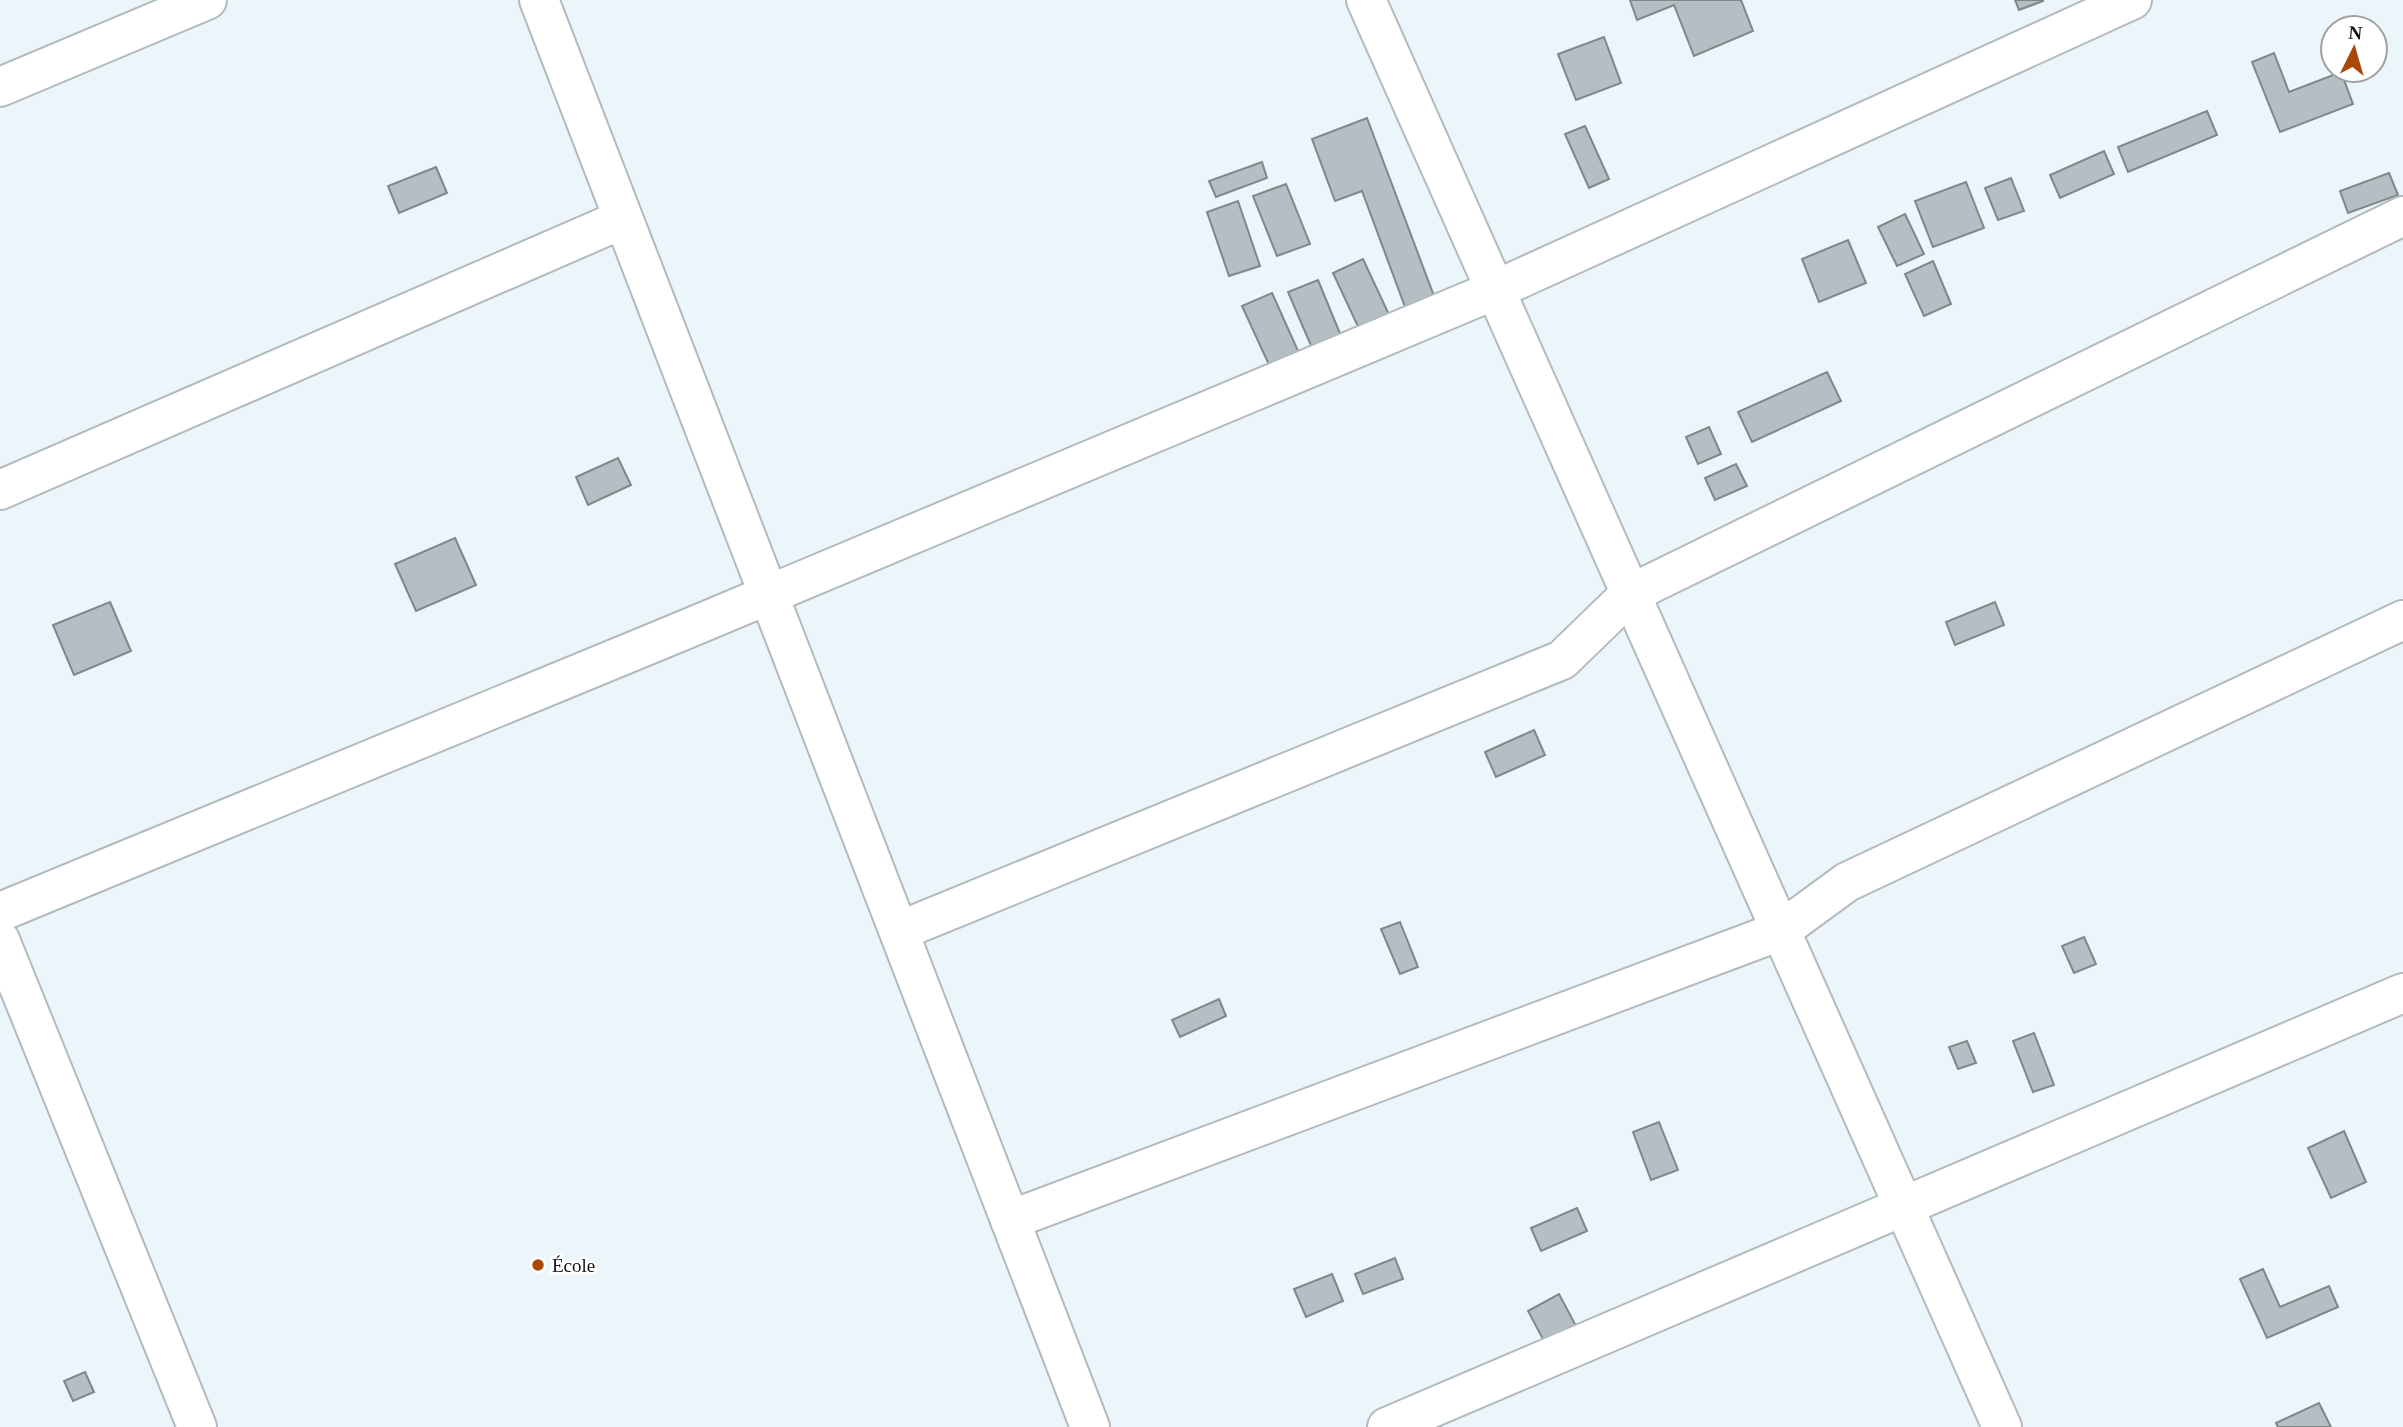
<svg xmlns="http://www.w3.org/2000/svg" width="2403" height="1427" font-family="'Times New Roman',serif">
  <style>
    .building { fill: #b5bec2; stroke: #7f878b; stroke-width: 2 }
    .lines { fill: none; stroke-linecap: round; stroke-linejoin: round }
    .minor-casing { stroke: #b2babe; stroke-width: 42 }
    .minor { stroke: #fff; stroke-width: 38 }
    .poi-dot { fill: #aa4807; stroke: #fff; stroke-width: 2.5 }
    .labels { text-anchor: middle; stroke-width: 5; stroke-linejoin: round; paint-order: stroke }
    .poi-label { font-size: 19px; fill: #101315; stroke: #fff; text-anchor: start }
  </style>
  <rect width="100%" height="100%" fill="#ecf6fa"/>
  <g class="building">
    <polygon points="1630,0 1741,0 1753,31 1694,56 1674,5 1637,20"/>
    <polygon points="2015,0 2043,0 2043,1 2019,10"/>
    <polygon points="1604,37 1621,83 1576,100 1558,54"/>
    <polygon points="2274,53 2289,92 2341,72 2353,104 2280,132 2252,62"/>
    <polygon points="2207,111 2217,135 2128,172 2118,147"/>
    <polygon points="1367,118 1437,304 1408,315 1362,191 1335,201 1312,139"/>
    <polygon points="1585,126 1609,179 1589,188 1565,134"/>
    <polygon points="2104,151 2114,174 2060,198 2050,175"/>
    <polygon points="1262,162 1267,178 1216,197 1209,181"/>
    <polygon points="436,167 447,193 399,213 388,186"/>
    <polygon points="2389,173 2398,195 2348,213 2340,191"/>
    <polygon points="2011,178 2024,211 1998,220 1985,188"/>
    <polygon points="1966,182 1984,228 1933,247 1915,201"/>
    <polygon points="1286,184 1310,244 1277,256 1253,196"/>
    <polygon points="1238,201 1260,266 1229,276 1207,212"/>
    <polygon points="1905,214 1924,254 1897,266 1878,227"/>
    <polygon points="1848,240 1866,283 1819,302 1802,259"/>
    <polygon points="1363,259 1391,319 1361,333 1333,273"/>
    <polygon points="1933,261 1951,304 1924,316 1905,274"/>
    <polygon points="1318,280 1341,336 1312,348 1288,292"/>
    <polygon points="1272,293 1299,353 1270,367 1242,306"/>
    <polygon points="1827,372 1841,401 1752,442 1738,412"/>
    <polygon points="1709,427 1721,454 1698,464 1686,437"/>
    <polygon points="618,458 631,485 588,505 576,477"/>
    <polygon points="1736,464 1747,486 1715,500 1705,478"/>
    <polygon points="455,538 476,585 416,611 395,564"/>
    <polygon points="110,602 131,651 74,675 53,625"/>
    <polygon points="1995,602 2004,625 1955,645 1946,622"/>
    <polygon points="1534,730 1545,755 1496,777 1485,752"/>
    <polygon points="1400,922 1418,967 1400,974 1381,929"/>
    <polygon points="2084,937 2096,964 2074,973 2062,946"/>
    <polygon points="1219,999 1226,1016 1180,1037 1172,1020"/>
    <polygon points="2034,1033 2054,1085 2033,1092 2013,1041"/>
    <polygon points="1967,1041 1976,1063 1958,1069 1949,1047"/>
    <polygon points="1659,1122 1678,1170 1651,1180 1633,1132"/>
    <polygon points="2344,1131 2366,1182 2331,1198 2308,1148"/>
    <polygon points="1577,1208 1587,1231 1541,1251 1531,1228"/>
    <polygon points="1395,1258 1403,1279 1363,1294 1355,1274"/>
    <polygon points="2263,1269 2280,1307 2329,1286 2338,1307 2267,1338 2240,1279"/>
    <polygon points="1332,1274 1343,1301 1306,1317 1294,1289"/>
    <polygon points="1559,1294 1576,1326 1545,1343 1528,1311"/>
    <polygon points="85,1372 94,1392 73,1401 64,1381"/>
    <polygon points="2319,1403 2331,1427 2278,1427 2276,1423"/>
  </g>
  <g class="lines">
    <g class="minor-casing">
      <g id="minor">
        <polyline points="539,0 1090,1427"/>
        <polyline points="1366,0 2002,1427"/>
        <polyline points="0,87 207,0"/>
        <polyline points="0,490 623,219"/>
        <polyline points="0,912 682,631 1495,290 2132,0"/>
        <polyline points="899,931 1562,660 1630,594 2403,216"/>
        <polyline points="0,940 197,1427"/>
        <polyline points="1010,1220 1780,931 1847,882 2403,620"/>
        <polyline points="1387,1427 2403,993"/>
      </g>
    </g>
    <use href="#minor" class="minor"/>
  </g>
  <circle class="poi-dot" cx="538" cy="1265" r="7"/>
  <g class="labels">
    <g class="poi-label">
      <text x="552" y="1272">École</text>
    </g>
  </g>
  <g transform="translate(2354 49) rotate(5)"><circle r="33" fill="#ffffff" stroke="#9fa1a1" stroke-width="2"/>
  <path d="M0-5L12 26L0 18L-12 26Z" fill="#aa4807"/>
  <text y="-10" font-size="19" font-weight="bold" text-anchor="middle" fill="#101315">N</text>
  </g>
</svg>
